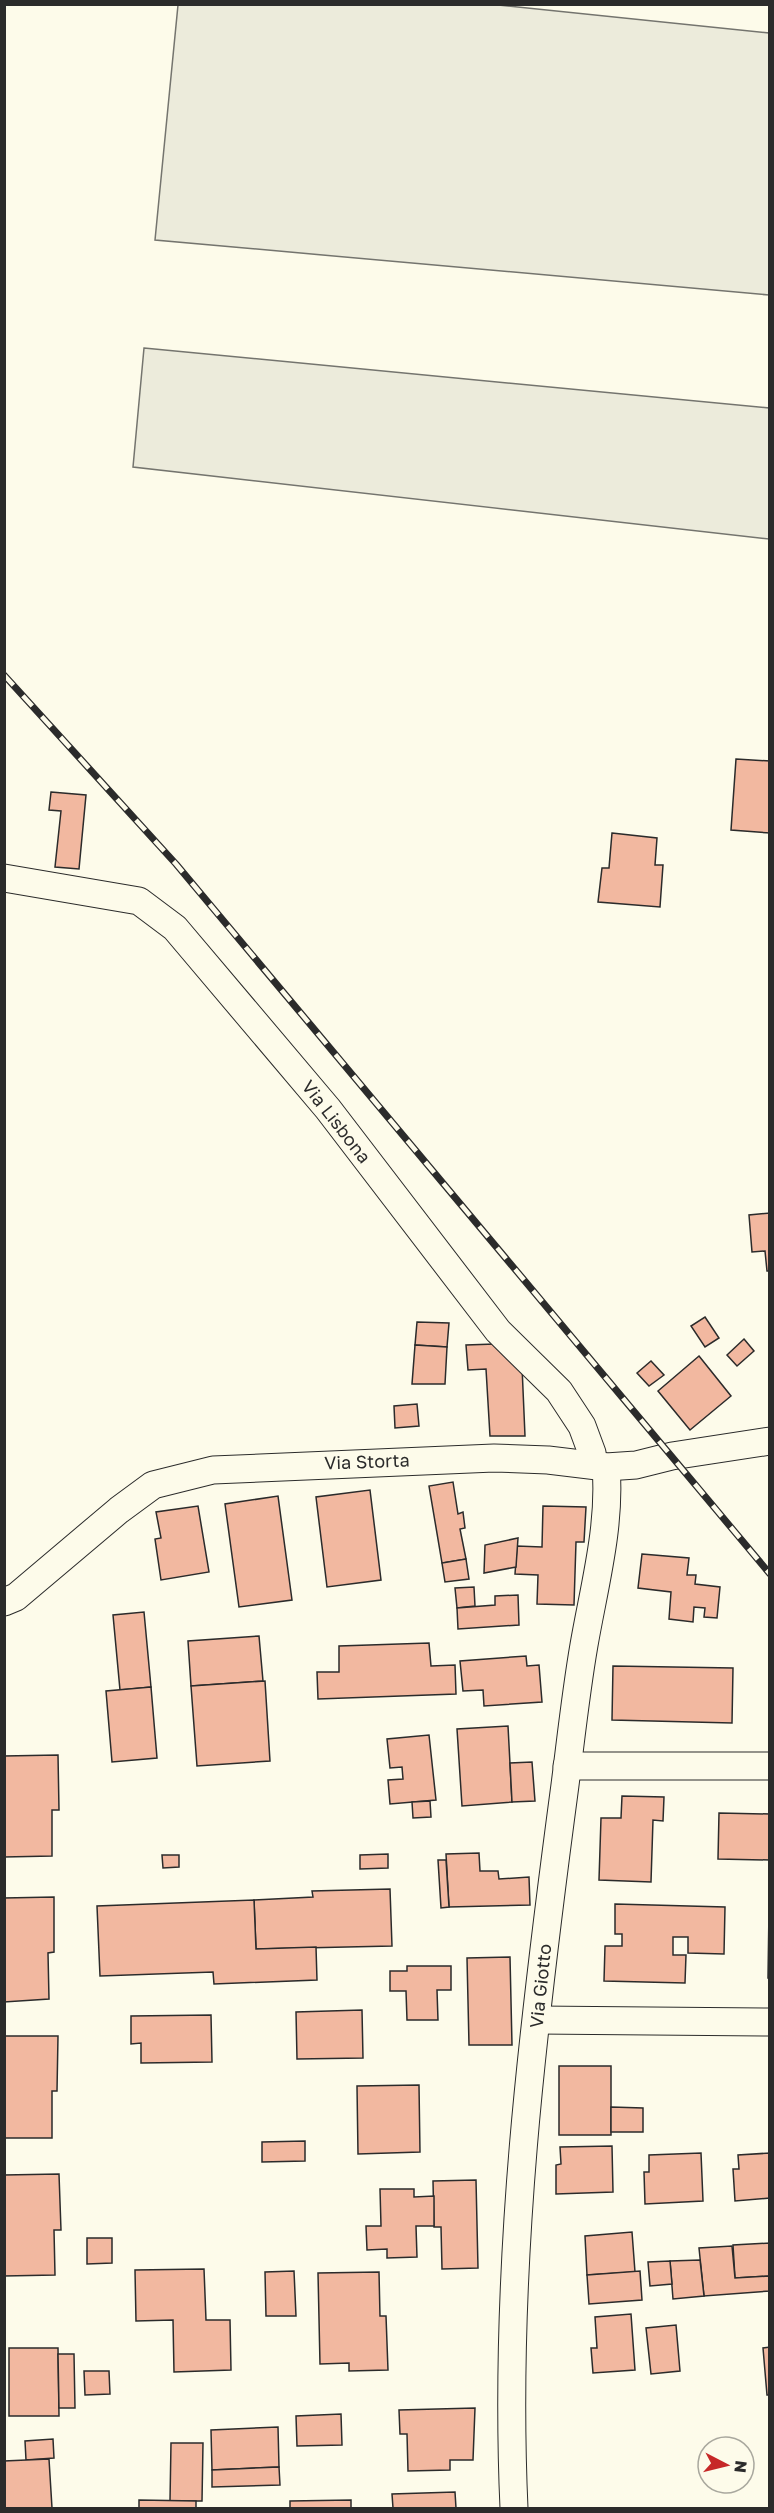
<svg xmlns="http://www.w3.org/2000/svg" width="774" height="2513" font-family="'Golos Text',sans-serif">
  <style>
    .green { fill: #ecebdb; stroke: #74746e; stroke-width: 1.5 }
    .building { fill: #f2b8a0; stroke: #2b2b2b; stroke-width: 1.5 }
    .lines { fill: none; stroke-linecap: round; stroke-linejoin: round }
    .minor-casing { stroke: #2b2b2b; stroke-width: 29 }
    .minor { stroke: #fdfbea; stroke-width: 27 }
    .rail-casing { stroke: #2b2b2b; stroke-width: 7 }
    .rail { stroke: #fdfbea; stroke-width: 4.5; stroke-dasharray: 14; stroke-linecap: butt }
    .labels { text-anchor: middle; stroke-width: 4.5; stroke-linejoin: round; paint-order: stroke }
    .street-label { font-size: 18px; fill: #2b2b2b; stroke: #fdfbea }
  </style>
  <rect width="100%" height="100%" fill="#fdfbea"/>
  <g class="green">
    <polygon points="498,5 769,33 769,295 155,240 178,5"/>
    <polygon points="144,348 769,408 769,539 133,467"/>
  </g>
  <g class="building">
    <polygon points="736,759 770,761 770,833 731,830"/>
    <polygon points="51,792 86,795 79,869 55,867 61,811 49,810"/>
    <polygon points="612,833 657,838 655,865 663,865 660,907 598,902 602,868 609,868"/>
    <polygon points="770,1213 770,1271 767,1271 765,1251 752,1252 749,1215"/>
    <polygon points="705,1317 719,1338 705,1347 691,1326"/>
    <polygon points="417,1322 449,1323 447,1347 415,1345"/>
    <polygon points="744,1339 754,1351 737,1366 727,1355"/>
    <polygon points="521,1343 525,1436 490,1436 486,1369 468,1370 466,1345"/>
    <polygon points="415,1345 447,1347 445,1384 412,1384"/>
    <polygon points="699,1356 731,1396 690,1430 658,1391"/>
    <polygon points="651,1361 664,1375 649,1386 637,1373"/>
    <polygon points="417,1404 419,1426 395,1428 394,1406"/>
    <polygon points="453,1482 458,1514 463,1512 465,1528 460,1529 466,1559 442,1563 429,1486"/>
    <polygon points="370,1490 381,1580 327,1587 316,1497"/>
    <polygon points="278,1496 292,1600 239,1607 225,1504"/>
    <polygon points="198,1506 209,1572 161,1580 155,1539 161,1538 156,1512"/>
    <polygon points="543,1506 586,1507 584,1542 576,1542 574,1605 537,1604 538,1575 515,1574 517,1546 542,1547"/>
    <polygon points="518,1538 516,1567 484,1573 485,1545"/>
    <polygon points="642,1554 689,1558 687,1575 696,1575 695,1584 720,1587 717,1618 704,1617 705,1608 694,1607 693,1622 669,1619 671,1592 638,1588"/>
    <polygon points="466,1559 469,1579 445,1582 442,1563"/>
    <polygon points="474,1587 475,1606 457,1608 455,1588"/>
    <polygon points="518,1595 519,1625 458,1629 457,1608 495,1605 495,1596"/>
    <polygon points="144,1612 151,1687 120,1690 113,1615"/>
    <polygon points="259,1636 263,1681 191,1686 188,1641"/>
    <polygon points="429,1643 431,1666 455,1665 456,1694 318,1699 317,1672 339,1672 339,1646"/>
    <polygon points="526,1656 527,1666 539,1665 542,1702 484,1706 483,1690 463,1691 460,1661"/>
    <polygon points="613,1666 733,1668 732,1723 612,1720"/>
    <polygon points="265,1681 270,1761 197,1766 191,1686"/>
    <polygon points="151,1687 157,1758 112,1762 106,1691"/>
    <polygon points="508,1726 512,1802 462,1806 457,1729"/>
    <polygon points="429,1735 436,1800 390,1804 388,1780 403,1779 402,1767 390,1768 387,1739"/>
    <polygon points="58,1755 59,1810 52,1810 52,1856 4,1857 4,1756"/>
    <polygon points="532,1762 535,1801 512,1802 510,1763"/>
    <polygon points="622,1796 664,1797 663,1821 653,1820 651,1882 599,1880 601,1818 621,1818"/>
    <polygon points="430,1801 431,1817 413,1818 412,1802"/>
    <polygon points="719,1813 770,1814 770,1860 718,1859"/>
    <polygon points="479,1853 480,1871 498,1871 499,1879 529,1877 530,1905 449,1907 446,1854"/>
    <polygon points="388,1854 388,1868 360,1869 360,1855"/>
    <polygon points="162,1855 179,1855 179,1867 163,1868"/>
    <polygon points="438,1860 446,1860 449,1907 441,1908"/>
    <polygon points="390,1889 392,1946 256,1949 254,1900 313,1897 312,1891"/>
    <polygon points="54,1897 54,1952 48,1953 49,1999 4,2002 4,1898"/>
    <polygon points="254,1900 256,1949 316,1947 317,1980 214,1984 213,1972 100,1976 97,1906"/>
    <polygon points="615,1904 725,1907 724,1954 688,1953 688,1937 673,1937 673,1955 686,1955 685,1983 604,1981 605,1946 622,1946 622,1934 615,1934"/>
    <polygon points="769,1910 770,1910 770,1978 768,1978"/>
    <polygon points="510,1957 512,2045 469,2045 467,1958"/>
    <polygon points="407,1966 451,1966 451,1990 437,1990 438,2020 407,2020 406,1991 390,1991 390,1971 407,1971"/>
    <polygon points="362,2010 363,2058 297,2059 296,2012"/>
    <polygon points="211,2015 212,2062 141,2063 141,2043 131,2044 131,2016"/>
    <polygon points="4,2036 58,2036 57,2091 52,2091 52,2138 4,2138"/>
    <rect x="559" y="2066" width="52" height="69"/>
    <polygon points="419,2085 420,2152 358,2154 357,2086"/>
    <polygon points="611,2107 643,2108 643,2132 611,2132"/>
    <polygon points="305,2141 305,2161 262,2162 262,2142"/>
    <polygon points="612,2146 613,2192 556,2194 556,2165 561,2164 560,2147"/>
    <polygon points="701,2153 703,2201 645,2204 644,2172 649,2172 649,2155"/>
    <polygon points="770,2153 770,2198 735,2201 733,2169 739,2169 738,2155"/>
    <polygon points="59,2174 61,2230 54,2230 55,2275 4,2276 4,2175"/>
    <polygon points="476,2180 478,2268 442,2269 441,2227 434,2227 433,2181"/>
    <polygon points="380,2189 414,2189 414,2197 434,2196 434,2226 416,2226 417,2257 387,2258 387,2249 367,2250 366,2226 381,2226"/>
    <polygon points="632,2232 635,2272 587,2275 585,2236"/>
    <polygon points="87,2238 112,2238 112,2263 87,2264"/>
    <polygon points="770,2243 770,2276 735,2278 733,2245"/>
    <polygon points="732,2246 735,2278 769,2276 770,2291 704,2296 699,2248"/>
    <polygon points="700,2260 704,2296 673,2299 670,2261"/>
    <polygon points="670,2261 672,2284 650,2286 648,2262"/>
    <polygon points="204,2269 206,2320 230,2320 231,2370 174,2372 173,2320 136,2321 135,2270"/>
    <polygon points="294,2271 296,2316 266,2316 265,2272"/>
    <polygon points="640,2271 642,2300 589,2304 587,2275"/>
    <polygon points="379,2272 380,2316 386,2316 388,2370 349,2371 349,2363 320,2364 318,2273"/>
    <polygon points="631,2314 635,2370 593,2373 591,2348 597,2348 595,2317"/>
    <polygon points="676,2325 680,2371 651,2374 646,2328"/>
    <polygon points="770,2347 770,2395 767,2395 763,2348"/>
    <polygon points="9,2348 58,2348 59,2416 9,2416"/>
    <polygon points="58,2354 74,2354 75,2408 59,2408"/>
    <polygon points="84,2371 109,2371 110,2394 85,2395"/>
    <polygon points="475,2408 473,2460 450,2460 450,2470 408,2471 407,2434 400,2434 399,2410"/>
    <polygon points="341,2414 342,2445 297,2446 296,2416"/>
    <polygon points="278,2427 279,2467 212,2470 211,2430"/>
    <polygon points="53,2439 54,2458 26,2460 25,2441"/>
    <polygon points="171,2443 203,2443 202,2501 170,2501"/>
    <polygon points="49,2459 52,2508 4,2508 4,2461"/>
    <polygon points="279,2467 280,2485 212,2487 212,2470"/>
    <polygon points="455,2492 456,2508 393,2508 392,2494"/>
    <polygon points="139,2500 196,2501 196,2508 139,2508"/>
    <polygon points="351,2500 351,2508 290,2508 290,2501"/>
  </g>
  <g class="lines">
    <g class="minor-casing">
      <g id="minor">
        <polyline points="4,878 139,901 175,928 328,1109 498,1331 559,1391 582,1426 592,1453 594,1465"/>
        <polyline points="4,1602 16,1597 119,1510 153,1485 213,1470 494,1458 548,1460 606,1467 636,1465 672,1456 770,1441"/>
        <polyline points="567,1766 770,1766"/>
        <polyline points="537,2020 770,2022"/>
        <path d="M514,2508C503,2267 533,2024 565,1785C571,1738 576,1691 584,1645C594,1587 611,1526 606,1467"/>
      </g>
    </g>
    <use href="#minor" class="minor"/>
    <g class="rail-casing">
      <polyline id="rail" points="4,675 176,864 770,1574"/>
    </g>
    <use href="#rail" class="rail"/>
  </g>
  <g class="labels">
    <g class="street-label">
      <text transform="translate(336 1122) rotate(52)" y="6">Via Lisbona</text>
      <text transform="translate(367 1462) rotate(-2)" y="6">Via Storta</text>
      <text transform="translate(541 1986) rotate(-84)" y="6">Via Giotto</text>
    </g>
  </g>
  <rect width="774" height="2513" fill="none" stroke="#2b2b2b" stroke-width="12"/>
  <g transform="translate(726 2465) rotate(97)"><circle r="28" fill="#fdfbea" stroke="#a9a89e" stroke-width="1.5"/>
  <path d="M0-4.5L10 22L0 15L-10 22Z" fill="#c62828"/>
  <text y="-9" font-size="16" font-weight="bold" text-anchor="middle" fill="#2b2b2b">N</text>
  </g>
</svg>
